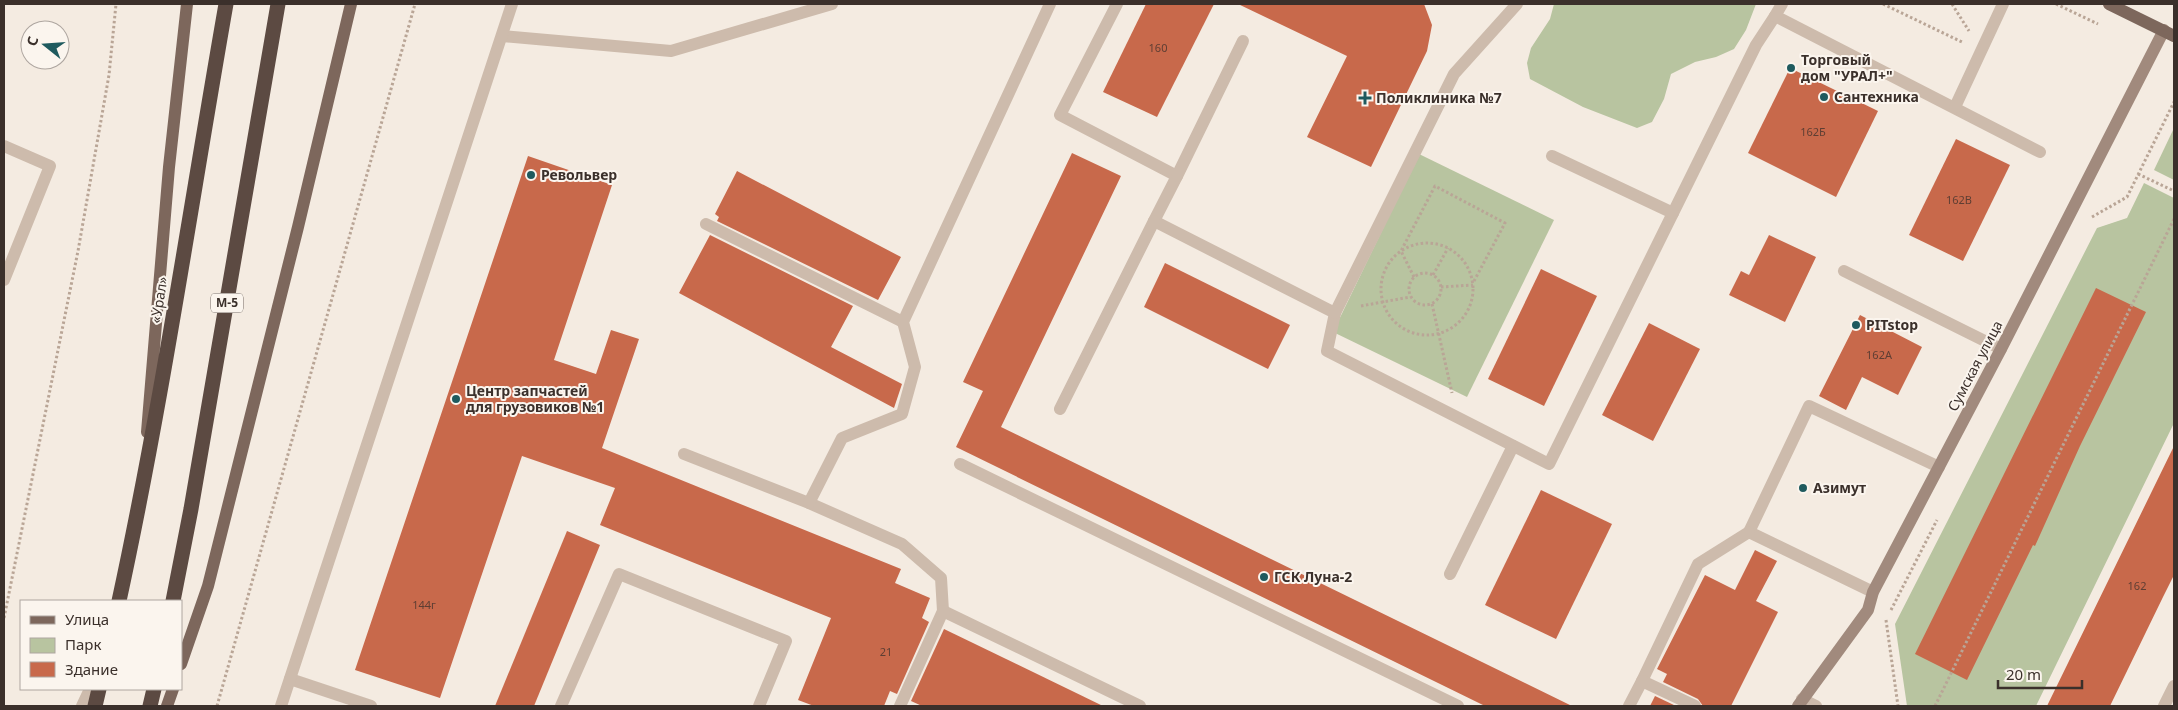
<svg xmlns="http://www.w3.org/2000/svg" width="2178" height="710" font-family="'Noto Sans',sans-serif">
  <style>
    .green { fill: #b8c4a0 }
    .building { fill: #c8694b }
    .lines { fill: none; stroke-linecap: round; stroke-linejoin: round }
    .path { stroke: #b9a596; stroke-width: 3; stroke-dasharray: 2.5 2.5; stroke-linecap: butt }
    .lane { stroke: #cdbbac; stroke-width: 12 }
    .street { stroke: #cdbbac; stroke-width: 12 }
    .secondary { stroke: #a18a7d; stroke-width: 12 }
    .primary { stroke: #7d675c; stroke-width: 12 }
    .highway { stroke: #5c4a42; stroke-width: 15 }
    .poi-dot { fill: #1f5a5e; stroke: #fbf5ee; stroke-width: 2 }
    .labels { text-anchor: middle; stroke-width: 4; stroke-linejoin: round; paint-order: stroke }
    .number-label { font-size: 11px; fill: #5e3e33 }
    .shield { fill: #fbf5ee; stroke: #756b66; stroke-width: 1 }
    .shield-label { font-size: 12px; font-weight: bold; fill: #3b302b }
    .poi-label { font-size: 14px; font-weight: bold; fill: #3b302b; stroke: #fbf5ee; text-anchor: start }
    .street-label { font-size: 14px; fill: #3b302b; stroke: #fbf5ee }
  </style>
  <rect width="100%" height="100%" fill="#f4ebe1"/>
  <g class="green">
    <polygon points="1554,4 1756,4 1746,30 1734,49 1716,57 1695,62 1671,74 1664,99 1652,122 1637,128 1583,107 1530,79 1527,63 1531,48 1550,19"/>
    <polygon points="2174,128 2174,180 2154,170"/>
    <polygon points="1419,154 1554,220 1467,397 1333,332"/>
    <polygon points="2144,183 2174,198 2174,423 2036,706 1907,706 1895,624 2097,228 2127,218"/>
  </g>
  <g class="building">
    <polygon points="1146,4 1214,4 1157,117 1103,92"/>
    <polygon points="1238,4 1424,4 1432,25 1427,51 1371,167 1307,137 1347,56"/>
    <polygon points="1790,68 1878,111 1836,197 1748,153"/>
    <polygon points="1956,139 2010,165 1963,261 1909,235"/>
    <polygon points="1072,153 1121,176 1001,427 1572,706 1485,706 956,447 983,391 963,382"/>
    <polygon points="528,156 612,185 554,360 596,374 611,330 639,339 602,448 901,569 895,583 930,598 922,618 929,622 897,694 890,691 884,706 814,706 798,700 831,618 600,525 615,488 522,456 440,698 355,670"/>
    <polygon points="737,171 901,257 878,300 717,221 719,217 715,214"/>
    <polygon points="710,235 853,306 831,347 902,384 894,408 679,293"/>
    <polygon points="1769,235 1816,257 1785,322 1729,295 1741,271 1749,275"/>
    <polygon points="1165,263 1290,325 1268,369 1144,307"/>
    <polygon points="1541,269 1597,296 1544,406 1488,379"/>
    <polygon points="2096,288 2146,312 2080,446 2035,546 2033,545 1967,680 1915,654"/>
    <polygon points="1860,315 1922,347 1898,395 1862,377 1846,410 1819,396"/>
    <polygon points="1649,323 1700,349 1653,441 1602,415"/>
    <polygon points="2174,446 2174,575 2163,597 2110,706 2047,706"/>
    <polygon points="1541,490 1612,524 1556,639 1485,605"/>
    <polygon points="567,531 600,545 534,706 495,706"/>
    <polygon points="1755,550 1777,561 1756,601 1778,612 1731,706 1703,706 1698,699 1663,682 1667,674 1657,669 1705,575 1735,590"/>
    <polygon points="944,629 1103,706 922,706 911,701"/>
    <polygon points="1655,696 1676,706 1650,706"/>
  </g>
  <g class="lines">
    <g class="path">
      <polyline points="1883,4 1964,43"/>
      <polyline points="1952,4 1969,31"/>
      <polyline points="2056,4 2098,24"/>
      <polyline points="2138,174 2174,191"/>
      <polyline points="2092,217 2127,197 2174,102"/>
      <circle cx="1427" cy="289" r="46"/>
      <circle cx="1425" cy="289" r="16"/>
      <polyline points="1433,275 1448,248"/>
      <polyline points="1414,277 1401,251 1435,186 1505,223 1473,283"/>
      <polyline points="1441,287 1473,285"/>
      <polyline points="1432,304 1452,393"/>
      <polyline points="1361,306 1410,297"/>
      <polyline points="1891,610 1937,520"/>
      <polyline points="4,618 78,251 109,75 116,4"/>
      <polyline points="1886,620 1898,706"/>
      <polyline points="217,706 415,4"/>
      <polyline points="1935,706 2174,219"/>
    </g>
    <g class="lane">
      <polyline points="1117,4 1060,115 1177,176 1154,221 1335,313 1327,351 1549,464 1756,45 1775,16"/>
      <polyline points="1782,4 1775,16 2040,152"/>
      <polyline points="502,36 671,51 832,4"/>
      <polyline points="1955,107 2003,4"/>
      <polyline points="4,146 50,166 4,280"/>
      <polyline points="1552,156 1673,213"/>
      <polyline points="1177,176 1243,41"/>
      <polyline points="706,224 903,322"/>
      <polyline points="1844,271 2001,349"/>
      <polyline points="1335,313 1454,74 1517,4"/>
      <polyline points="1060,409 1154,221"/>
      <polyline points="684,454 809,503 902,544 941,578 943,611"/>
      <polyline points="960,464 1458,706"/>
      <polyline points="809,503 842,438 902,414 915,367 903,322 1050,4"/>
      <polyline points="1450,574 1513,446"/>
      <polyline points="1873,592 1749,532 1809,406 1939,467"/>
      <polyline points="290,679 371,706"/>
      <polyline points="1642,681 1698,564 1749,532"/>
      <polyline points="82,706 90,689"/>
      <polyline points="281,706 512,4"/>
      <polyline points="561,706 619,574 786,641 759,706"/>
      <polyline points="900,706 943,611 1140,706"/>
      <polyline points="1629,706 1642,681 1695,706"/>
      <polyline points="2164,706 2174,686"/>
    </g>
    <polyline class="street" points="1802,699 1816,706"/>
    <polyline class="secondary" points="1798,706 1868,610 1873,592 2001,349 2164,30"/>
    <g class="primary">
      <polyline points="2109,4 2174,36"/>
      <polyline points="147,432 169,167 187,4"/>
      <polyline points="181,664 208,586 298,227 351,4"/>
      <polyline points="167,706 173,689"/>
    </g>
    <g class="highway">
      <path d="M119,601C162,403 191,203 226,4"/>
      <polyline points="173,601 191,509 278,4"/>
      <polyline points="95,706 99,689"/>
      <polyline points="150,706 154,689"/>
    </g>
  </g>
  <g class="poi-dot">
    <circle cx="1791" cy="68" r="5"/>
    <circle cx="1824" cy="97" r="5"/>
    <path d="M1362.5 90.5h5v5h5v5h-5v5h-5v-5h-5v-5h5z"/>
    <circle cx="531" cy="175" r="5"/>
    <circle cx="1856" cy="325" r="5"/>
    <circle cx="456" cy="399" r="5"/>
    <circle cx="1803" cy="488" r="5"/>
    <circle cx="1264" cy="577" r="5"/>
  </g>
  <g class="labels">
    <g class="number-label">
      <text x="1158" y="52">160</text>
      <text x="1813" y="136">162Б</text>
      <text x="1959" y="204">162В</text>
      <text x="1879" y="359">162А</text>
      <text x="2137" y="590">162</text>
      <text x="424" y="609">144г</text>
      <text x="886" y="656">21</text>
    </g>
    <rect class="shield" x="211" y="293.5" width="32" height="19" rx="4"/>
    <g class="shield-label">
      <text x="227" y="307">М-5</text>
    </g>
    <g class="poi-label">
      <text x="1801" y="65">Торговый<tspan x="1801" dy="16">дом "УРАЛ+"</tspan></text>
      <text x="1834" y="102">Сантехника</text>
      <text x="1376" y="103">Поликлиника №7</text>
      <text x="541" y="180">Револьвер</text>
      <text x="1866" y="330">PITstop</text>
      <text x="466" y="396">Центр запчастей<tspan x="466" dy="16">для грузовиков №1</tspan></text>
      <text x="1813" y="493">Азимут</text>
      <text x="1274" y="582">ГСК Луна-2</text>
    </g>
    <g class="street-label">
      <text transform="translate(159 300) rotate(-81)" y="5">«Урал»</text>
      <text transform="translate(1975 366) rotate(-62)" y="5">Сумская улица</text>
    </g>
  </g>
  <rect width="2178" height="710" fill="none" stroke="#3b302b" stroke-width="10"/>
  <rect x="20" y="600" width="162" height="90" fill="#fbf5ee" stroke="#aea6a0"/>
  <rect x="30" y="616" width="25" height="8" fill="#7d675c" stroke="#aea6a0"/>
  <text x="65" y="625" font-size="15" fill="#3b302b">Улица</text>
  <rect x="30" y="638" width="25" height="15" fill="#b8c4a0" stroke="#aea6a0"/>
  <text x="65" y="650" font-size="15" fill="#3b302b">Парк</text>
  <rect x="30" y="662" width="25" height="15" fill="#c8694b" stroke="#aea6a0"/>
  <text x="65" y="675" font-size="15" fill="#3b302b">Здание</text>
  <g transform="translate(45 45) rotate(287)"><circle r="24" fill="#fbf5ee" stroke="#aea6a0"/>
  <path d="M0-4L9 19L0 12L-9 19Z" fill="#1f5a5e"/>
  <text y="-8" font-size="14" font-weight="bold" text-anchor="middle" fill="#3b302b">С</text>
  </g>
  <path d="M1998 680v8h84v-8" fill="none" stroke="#3b302b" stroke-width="2.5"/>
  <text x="2006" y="680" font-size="15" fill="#3b302b" stroke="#fbf5ee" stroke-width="4" paint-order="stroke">20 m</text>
</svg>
